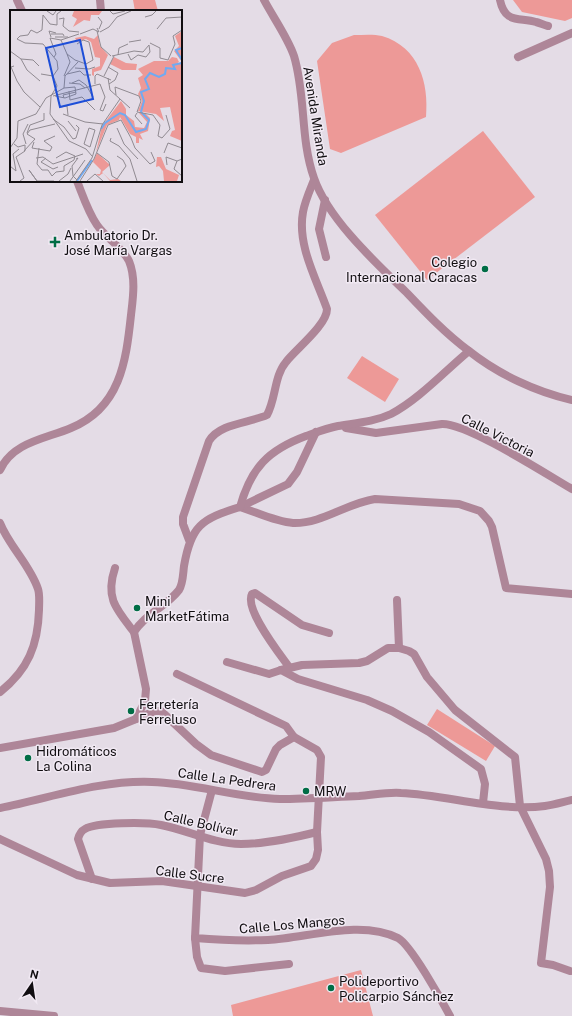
<svg xmlns="http://www.w3.org/2000/svg" width="572" height="1016" font-family="'Public Sans',sans-serif">
  <style>
    .green { fill: #ed9997 }
    .lines { fill: none; stroke-linecap: round; stroke-linejoin: round }
    .street { stroke: #ae8698; stroke-width: 8 }
    .poi-dot { fill: #006d45; stroke: #f1e9f3; stroke-width: 1.5 }
    .labels { text-anchor: middle; stroke-width: 3; stroke-linejoin: round; paint-order: stroke }
    .street-label { font-size: 13px; fill: #110e11; stroke: #f1e9f3 }
    .poi-label { font-size: 13px; fill: #110e11; stroke: #f1e9f3; text-anchor: start }
    .inset-river { fill: none; stroke: #70aaf2; stroke-width: 2 }
    .inset-road { fill: none; stroke: #908a91; stroke-width: 1 }
    .view { fill: #1d4ed8; fill-opacity: 0.15; stroke: #1d4ed8; stroke-width: 2 }
    .inset-edge { fill: none; stroke: #110e11; stroke-width: 2 }
  </style>
  <rect width="100%" height="100%" fill="#e4dce6"/>
  <g class="green">
    <polygon points="133,0 155,0 158,11 135,11"/>
    <polygon points="513,0 572,0 572,18 565,21 522,12"/>
    <path d="M354,35C363,35 374,34 382,36C419,47 429,83 426,117L341,153L330,149L317,61L332,43Z"/>
    <polygon points="483,131 535,197 427,280 375,215"/>
    <polygon points="362,356 399,379 385,402 347,378"/>
    <polygon points="437,709 495,746 486,761 427,725"/>
    <polygon points="361,970 373,1016 233,1016 231,1005"/>
  </g>
  <g class="lines">
    <g class="street">
      <polyline points="17,0 22,11"/>
      <polyline points="100,0 101,11"/>
      <path d="M264,0C273,17 288,38 294,56C306,96 300,139 314,178C328,219 376,263 407,293C426,313 446,334 469,351C498,374 536,392 572,400"/>
      <path d="M500,0C505,24 519,17 536,22C540,23 544,25 548,26"/>
      <polyline points="518,57 572,33"/>
      <polyline points="325,200 319,229 326,257"/>
      <path d="M346,428L376,433L442,424C467,423 546,474 572,489"/>
      <path d="M0,470C13,442 45,439 71,428C120,408 126,362 131,315C133,298 136,278 129,261C122,247 106,238 97,225C88,212 83,196 77,181"/>
      <path d="M240,507C256,512 276,522 293,523C322,524 347,503 375,499L459,504L480,511L489,521L492,527L506,588L572,594"/>
      <polyline points="240,507 288,484 297,472 316,432"/>
      <path d="M0,523C9,546 30,565 38,589C40,595 39,604 39,610C38,645 28,670 0,692"/>
      <path d="M189,540L183,524V517L209,441C220,423 250,423 267,415C276,399 274,376 286,362C296,349 327,325 327,309C316,278 297,245 303,212C305,201 310,190 314,180"/>
      <path d="M115,568C105,598 116,609 134,632"/>
      <polyline points="397,600 399,648"/>
      <polyline points="227,662 269,674 281,670 298,679 367,700 392,711 429,732 481,769 485,784 483,803"/>
      <path d="M289,667C279,653 244,609 252,594L255,593L302,625L329,633"/>
      <polyline points="281,670 302,665 359,663 367,661 388,648 399,648 409,651 414,654 427,677 455,710 515,757 520,806 546,859 549,871 550,887 541,963 553,965 570,971"/>
      <polyline points="177,674 286,726 294,737"/>
      <path d="M0,748L114,728L136,719L145,701L146,689L134,632C145,614 166,607 179,590C183,584 183,574 184,566C191,526 201,519 240,507C251,468 268,450 306,436C317,432 327,428 338,426C356,423 374,422 391,414C418,400 445,371 469,351"/>
      <path d="M212,790L200,835L195,938C219,940 243,941 268,940C307,938 361,919 398,938C411,945 442,1001 450,1016"/>
      <path d="M0,808C51,798 99,780 152,782C195,783 236,798 280,799C306,799 333,797 359,796C373,795 387,792 401,793C447,795 500,812 545,806C554,805 563,802 572,800"/>
      <polyline points="0,839 77,875 110,883 162,881 245,893 256,890 282,876 311,866 316,859 318,850 317,832 321,757 317,750 294,737 280,745 276,749 266,770 262,772 211,755 196,744 161,711 155,711 136,719"/>
      <path d="M92,879L78,839C79,835 81,831 85,829C96,822 147,822 161,825C187,830 214,844 241,844C266,844 293,838 317,832"/>
      <polyline points="195,938 197,957 201,968 225,971 289,964"/>
      <polyline points="0,1011 54,1016"/>
    </g>
  </g>
  <g class="poi-dot">
    <path d="M53 236h4v4h4v4h-4v4h-4v-4h-4v-4h4z"/>
    <circle cx="485" cy="269" r="4"/>
    <circle cx="137" cy="608" r="4"/>
    <circle cx="131" cy="711" r="4"/>
    <circle cx="28" cy="758" r="4"/>
    <circle cx="306" cy="791" r="4"/>
    <circle cx="331" cy="988" r="4"/>
  </g>
  <g class="labels">
    <g class="street-label">
      <text transform="translate(316 116) rotate(81)" y="5">Avenida Miranda</text>
      <text transform="translate(498 435) rotate(27)" y="5">Calle Victoria</text>
      <text transform="translate(227 779) rotate(8)" y="5">Calle La Pedrera</text>
      <text transform="translate(201 823) rotate(13)" y="5">Calle Bolívar</text>
      <text transform="translate(190 874) rotate(7)" y="5">Calle Sucre</text>
      <text transform="translate(292 924) rotate(-5)" y="5">Calle Los Mangos</text>
    </g>
    <g class="poi-label">
      <text x="64" y="240">Ambulatorio Dr.<tspan x="64" dy="15">José María Vargas</tspan></text>
      <text x="477" y="267" text-anchor="end">Colegio<tspan x="477" dy="15">Internacional Caracas</tspan></text>
      <text x="145" y="606">Mini<tspan x="145" dy="15">MarketFátima</tspan></text>
      <text x="139" y="709">Ferretería<tspan x="139" dy="15">Ferreluso</tspan></text>
      <text x="36" y="756">Hidromáticos<tspan x="36" dy="15">La Colina</tspan></text>
      <text x="314" y="796">MRW</text>
      <text x="339" y="986">Polideportivo<tspan x="339" dy="15">Policarpio Sánchez</tspan></text>
    </g>
  </g>
  <g transform="translate(10 10)">
    <rect width="172" height="172" fill="#e4dce6"/>
    <path d="M64,1H92L89,5H81L80,11L74,10L63,17L67,9L62,6ZM172,21V131L160,126L162,121L165,120L160,97L150,98L154,111L146,104L128,101L132,91L128,84L131,78L128,68L133,65L128,59L144,51H158L162,47L167,48L169,52L166,54L172,52L164,41L169,36L165,26ZM88,25L90,36L98,45L91,60L84,62V66L82,65V59L90,56V48L85,47L81,32L76,29L67,32L65,28L75,26L84,29ZM104,47L116,53L127,54L126,60H112L100,54ZM111,91L116,99V105L124,111L125,117L134,118L137,112L129,103H135L140,108L138,121L130,124L133,130L129,128V133H126V127L120,124L110,107L109,110L97,115L86,142L92,116ZM87,143L100,155L92,162L100,170L108,169L111,171H100L93,163L89,166L86,164H90L91,160L83,152ZM147,147H151L156,159L169,165L167,171H154L153,161L149,156L146,157Z" fill="#ed9997"/>
    <path class="inset-river" d="M172,38L166,40L172,50M91,119L95,113L110,103L115,105L126,122L136,119L139,110L131,102L134,91L131,82L139,79L135,69L140,63L149,67L155,64L156,58L165,59L163,55L172,53M67,171L82,150"/>
    <path class="inset-road" d="M37,1L43,5L46,1M51,1L47,4V15L40,14L33,5L32,20L27,23L21,20L18,25L10,26L7,29L15,33L33,34L47,51L48,59L43,66L47,76L41,86L40,104L59,131L76,139L82,146M100,1L103,4L115,1M88,7L92,12L89,19M135,7L142,5L146,1M49,9L54,8L53,16L59,21L69,22M147,19L156,8L172,7M87,21L91,37L101,46M90,22L99,17L107,7L121,1M41,24H53L54,26M70,24L83,19L89,22L87,18M41,27L39,21L46,23M45,27H58M51,30L57,44L65,50L76,54L83,50L79,32L73,30L67,34M51,30L69,24M119,32L131,30M140,33L150,38V48L158,50L165,34L163,26L172,20M0,41L11,49L23,50L29,56M118,44L121,50L128,45L136,47L140,42L139,35M108,45L109,38L118,34M102,46L124,41L133,42L139,35M44,47L46,44L40,28L51,30M11,49L17,60L30,71M4,56L1,57L7,71M98,57L108,63L105,70L99,74M65,58L79,59L85,57M31,64L43,66M57,64L70,61L74,65H81M54,66L60,52L57,44M94,66L104,46M98,68L100,80L110,89M7,71L14,82L30,97M59,73L70,74L75,78M62,73L69,70L76,75L83,87M85,74V66L87,64L101,70M90,74L95,87L90,100L93,101L96,94M59,81L60,90L72,87L85,100M106,85L105,77L129,86L131,91L127,102L143,105L150,115L148,126L152,128L160,119L156,105M43,86L90,74M45,86L55,88L66,84L65,77L54,78M54,88L53,85L66,82M110,89L120,98M50,97L57,96L58,105M127,103L125,106L132,114M53,104L75,112L93,114M43,109L54,117L63,129L66,128L69,118L66,115M58,111L66,121M79,118L85,120L80,137L74,134ZM107,118L114,134L128,149M17,123L20,115L34,110V103M101,128L100,131L109,136L120,149L127,171M121,128L125,138L140,154L145,151L141,142M24,132L22,138L40,141L42,137L34,131L45,126M4,134L8,137L15,135V141L6,147L14,168L10,171M16,134L13,124L18,114M0,138L7,128L8,111L26,104L36,88L54,78L55,66L68,52M29,138L27,154L32,160H38L42,166L46,162L54,161V156L64,150L65,146M14,141L25,129L17,124L20,120L45,114M87,143L99,152L102,166L107,169L116,156L113,150L107,146M154,143L158,133L172,138M26,148L33,147L43,154L73,144M36,148L31,152L43,159L48,157M46,148L56,142L65,146M66,149L68,148L62,156L63,166L67,170M172,149L167,151L164,159L172,166M157,155L156,147L167,151M0,156L6,161L3,144L9,139M27,171L19,160L27,171M27,171H44M49,171L58,164L61,158M60,171L75,150M66,171L82,148L92,115L110,89M70,171L84,149L98,115L111,110L121,128M77,171L85,164L93,171"/>
    <path class="view" d="M70,30L83,89L50,97L36,38Z"/>
    <rect width="172" height="172" class="inset-edge"/>
  </g>
  <g transform="translate(32 984) rotate(13)" stroke="#f1e9f3" stroke-width="3" paint-order="stroke">
  <path d="M0-3L7 15L0 10L-7 15Z" fill="#110e11"/>
  <text y="-6" font-size="11" font-weight="bold" text-anchor="middle" fill="#110e11">N</text>
  </g>
</svg>
